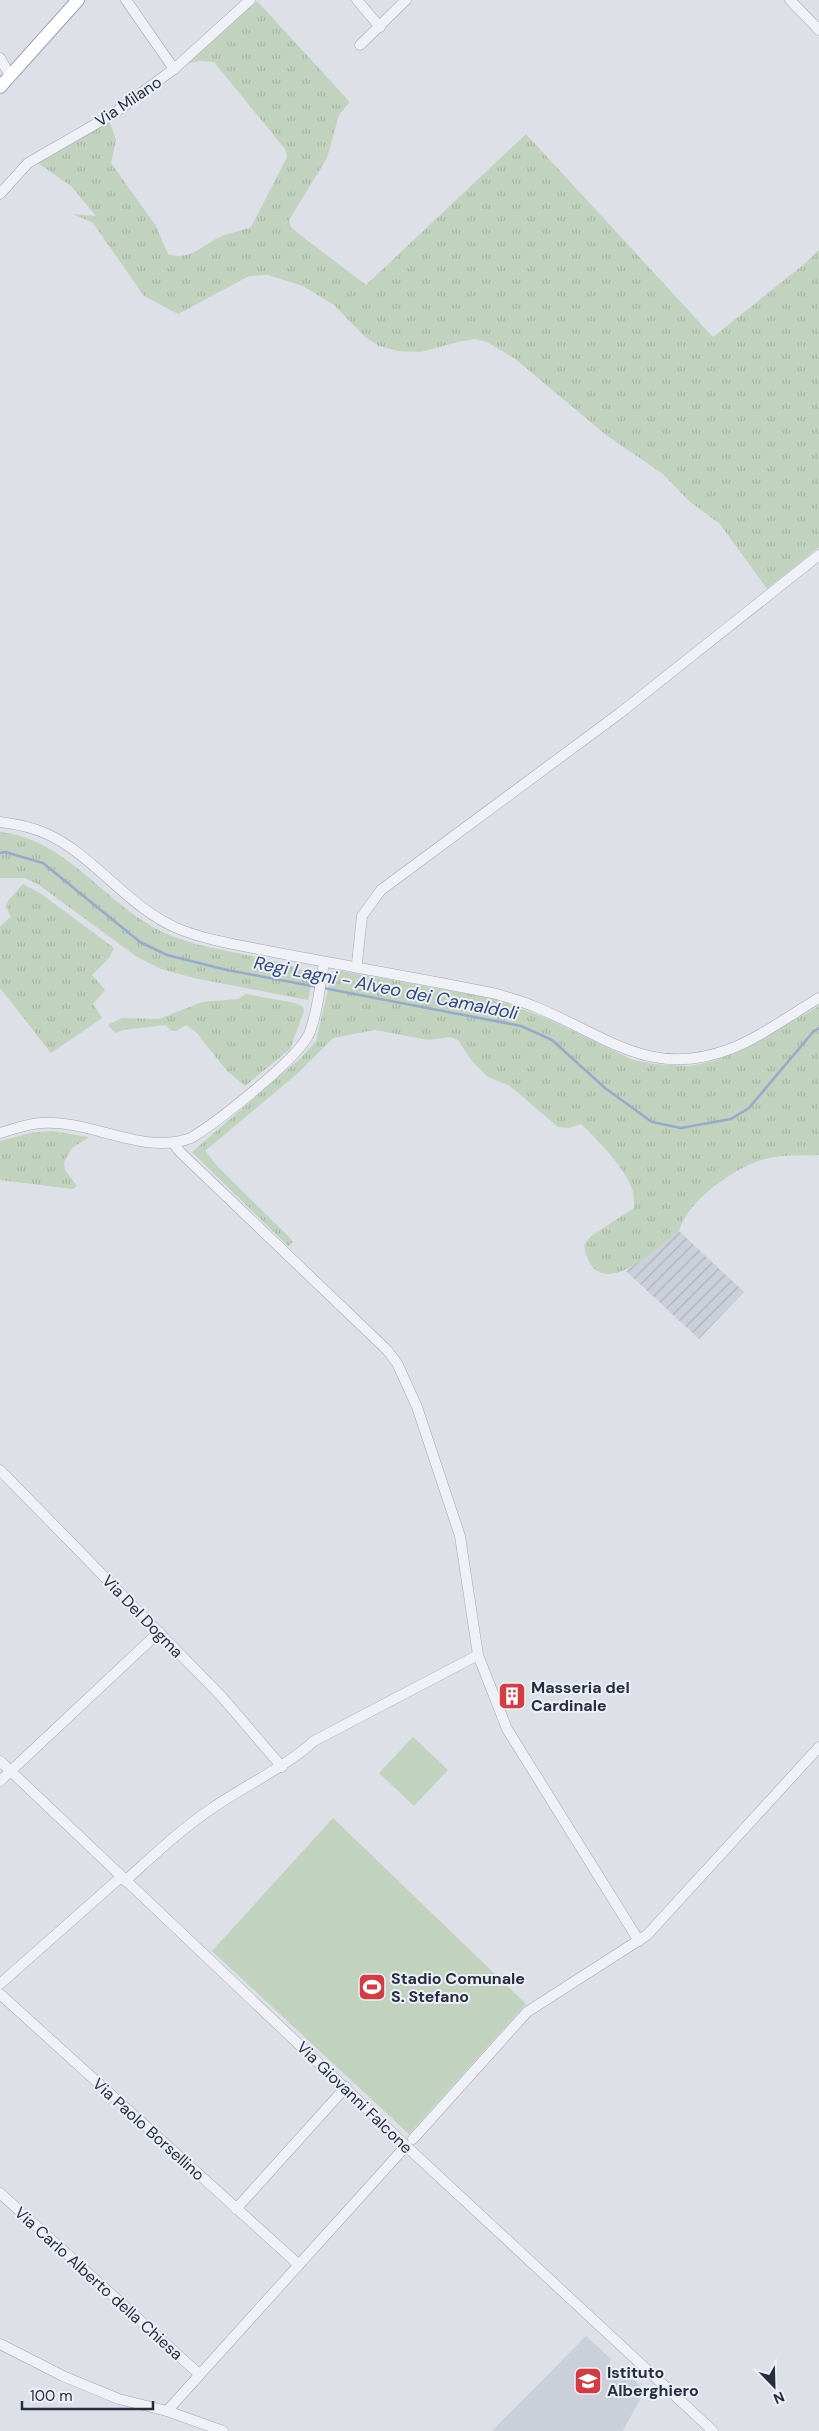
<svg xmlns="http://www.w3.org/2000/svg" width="819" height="2431" font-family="'DM Sans',sans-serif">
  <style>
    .built { fill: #cbcfd9 }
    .industrial { fill: url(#industrial-furrows) }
    .grass { fill: url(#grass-tufts) }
    .pitch { fill: #c1d2be }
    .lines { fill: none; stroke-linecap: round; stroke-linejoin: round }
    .stream { stroke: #96aac9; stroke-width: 2.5 }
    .minor-casing { stroke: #a2a7b1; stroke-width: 11 }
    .major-casing { stroke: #9ca3b3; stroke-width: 14 }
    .minor { stroke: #f0f1f6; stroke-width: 10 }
    .major { stroke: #fff; stroke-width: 12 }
    .labels { text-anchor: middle; stroke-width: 4; stroke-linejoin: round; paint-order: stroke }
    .street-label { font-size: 16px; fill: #262d3e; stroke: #eceff5 }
    .poi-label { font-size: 16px; font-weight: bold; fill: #262d3e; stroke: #eceff5; text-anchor: start }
    .water-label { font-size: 18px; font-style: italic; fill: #2f4773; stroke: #eceff5 }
  </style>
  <defs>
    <pattern id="industrial-furrows" width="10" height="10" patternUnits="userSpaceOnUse" patternTransform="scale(1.25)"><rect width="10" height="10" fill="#cbcfd9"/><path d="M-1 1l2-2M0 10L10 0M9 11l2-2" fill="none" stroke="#aeb2bb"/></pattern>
    <pattern id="grass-tufts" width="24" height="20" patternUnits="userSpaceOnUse" patternTransform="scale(1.25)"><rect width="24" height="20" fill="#c1d2be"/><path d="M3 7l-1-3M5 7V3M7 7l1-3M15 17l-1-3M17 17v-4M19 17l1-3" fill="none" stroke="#a6b5a4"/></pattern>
  </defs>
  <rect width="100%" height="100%" fill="#dde0e7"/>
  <polygon class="built" points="586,2336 611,2359 609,2364 618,2371 621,2368 645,2390 623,2431 492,2431"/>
  <polygon class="industrial" points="679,1231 744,1292 699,1339 626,1271"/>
  <g class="grass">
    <path d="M257,1L348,100L349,103L339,115L327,158L289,220L291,227L299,234L366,285L526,134L713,337L803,265L819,250V547L767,589L720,524L689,501L663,474L606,435L514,358L487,342L475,339L458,342L421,352L398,351L379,346L365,337L334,305L303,286L268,275L249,276L178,314L144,296L93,223L73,214L96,216L71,186L35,161L109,120L116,140L111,163L156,226L168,254C189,261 200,247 218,238C228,233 240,231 251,227L287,157L285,149L214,62L200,61L186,64Z"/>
    <path d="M0,832C64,839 100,897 153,927C199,953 255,951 303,970L312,980L308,1000L194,978L161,969L137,957L39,885L25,878H0Z"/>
    <polygon points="23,884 40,893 114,948 109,958 92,975 105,990 93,1004 102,1018 51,1053 0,988 0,926 11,917 6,907 8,901"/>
    <path d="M341,971L496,999L548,1019L633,1060L654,1064L689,1066L714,1061L738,1052L819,1006V1155C802,1156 781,1154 765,1159C736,1166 687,1201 679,1231C654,1250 595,1309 584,1245L591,1236L634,1208C634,1203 634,1197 633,1192C629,1172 596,1138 581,1124L569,1128L558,1127L510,1086L488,1077L471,1060L458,1040L450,1037L428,1040L375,1030L333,1038L298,1073L205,1151L219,1168L290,1238L293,1242L288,1246L192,1152L302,1057L316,1041L330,981Z"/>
    <polygon points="246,994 295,1003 302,1006 304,1011 290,1049 245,1086 227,1071 196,1032 186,1025 176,1031 171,1031 166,1025 123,1030 115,1033 108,1025 122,1018 159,1019 202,1002 238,999"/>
    <polygon points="52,1131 89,1137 72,1148 64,1162 65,1170 77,1186 73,1189 0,1180 0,1141 31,1133"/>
  </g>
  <g class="pitch">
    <polygon points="413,1737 448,1770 414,1806 379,1773"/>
    <polygon points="333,1818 526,2004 409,2134 212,1951"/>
  </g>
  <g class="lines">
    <g class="stream">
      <polyline points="0,853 5,852 43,863 140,942 167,955 227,970 317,987"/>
      <polyline points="323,988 521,1026 552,1040 605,1088 652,1122 681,1128 731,1119 749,1108 813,1032 819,1028"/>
    </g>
    <g class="minor-casing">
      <g id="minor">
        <polyline points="126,0 174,69"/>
        <polyline points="357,0 380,27"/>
        <polyline points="790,0 819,30"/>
        <polyline points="360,45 406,0"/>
        <polyline points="0,58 10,76"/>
        <polyline points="0,194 28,163 113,114 174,69 250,0"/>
        <path d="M0,822C16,824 32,827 47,834C94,855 128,908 179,929C214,943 253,947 289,955C358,968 428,980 497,994C509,998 522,1001 533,1006C604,1034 649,1080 730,1049C761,1037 790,1015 819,998"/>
        <polyline points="357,963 362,916 381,890 620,713 819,555"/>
        <path d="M0,1133C13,1129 27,1124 41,1123C91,1119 142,1156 191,1138C217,1122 297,1060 309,1034C318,1012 320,985 324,962"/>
        <polyline points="173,1143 180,1152 387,1350 397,1363 417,1407 460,1536 478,1655 507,1729 639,1941"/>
        <polyline points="0,1470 222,1697 282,1767"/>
        <polyline points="0,1761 406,2146 713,2431"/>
        <polyline points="0,1781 159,1632"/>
        <path d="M125,1881C153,1856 180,1830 211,1809C245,1785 283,1769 314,1741L478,1655"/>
        <polyline points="0,1984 121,1877"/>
        <polyline points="0,1994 298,2264"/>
        <polyline points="413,2139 527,2012 647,1935 819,1747"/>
        <polyline points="0,2193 199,2374"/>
        <polyline points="236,2209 346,2087"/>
        <polyline points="0,2344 63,2376 119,2399 167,2411 223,2431"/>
        <polyline points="167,2411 406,2146"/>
      </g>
    </g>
    <g class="major-casing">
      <polyline id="major" points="0,87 78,0"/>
    </g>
    <use href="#minor" class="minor"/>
    <use href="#major" class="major"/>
  </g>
  <defs>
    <g id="building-square" transform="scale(1.4375)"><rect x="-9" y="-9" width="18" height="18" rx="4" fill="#d23c45" stroke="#eceff5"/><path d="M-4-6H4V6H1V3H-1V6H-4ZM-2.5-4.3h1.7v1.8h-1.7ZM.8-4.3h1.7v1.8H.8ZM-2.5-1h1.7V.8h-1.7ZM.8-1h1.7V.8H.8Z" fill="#fff"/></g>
    <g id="stadium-square" transform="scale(1.4375)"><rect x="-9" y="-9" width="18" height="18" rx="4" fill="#d23c45" stroke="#eceff5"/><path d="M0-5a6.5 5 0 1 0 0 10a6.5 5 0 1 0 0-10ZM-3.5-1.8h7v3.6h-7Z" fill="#fff"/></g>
    <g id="school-square" transform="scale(1.4375)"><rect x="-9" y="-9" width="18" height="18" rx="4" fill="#d23c45" stroke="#eceff5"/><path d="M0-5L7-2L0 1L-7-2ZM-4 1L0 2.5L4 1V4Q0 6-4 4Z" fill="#fff"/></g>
  </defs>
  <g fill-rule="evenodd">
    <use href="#building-square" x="512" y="1696"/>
    <use href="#stadium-square" x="372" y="1987"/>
    <use href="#school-square" x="588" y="2381"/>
  </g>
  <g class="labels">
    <g class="street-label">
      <text transform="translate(128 101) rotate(-34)" y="6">Via Milano</text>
      <text transform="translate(143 1616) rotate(46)" y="6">Via Del Dogma</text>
      <text transform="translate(355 2097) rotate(44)" y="6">Via Giovanni Falcone</text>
      <text transform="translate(149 2129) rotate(42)" y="6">Via Paolo Borsellino</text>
      <text transform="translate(99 2283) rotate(42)" y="6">Via Carlo Alberto della Chiesa</text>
    </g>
    <g class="poi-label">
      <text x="531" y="1693">Masseria del<tspan x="531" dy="18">Cardinale</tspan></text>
      <text x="391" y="1984">Stadio Comunale<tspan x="391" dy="18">S. Stefano</tspan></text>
      <text x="607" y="2378">Istituto<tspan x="607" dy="18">Alberghiero</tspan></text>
    </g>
    <g class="water-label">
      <text transform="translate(386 988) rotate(11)" y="6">Regi Lagni - Alveo dei Camaldoli</text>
    </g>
  </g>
  <g transform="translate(774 2386) rotate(157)" stroke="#eceff5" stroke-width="4" paint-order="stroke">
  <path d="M0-4L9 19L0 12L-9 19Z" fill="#262d3e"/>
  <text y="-8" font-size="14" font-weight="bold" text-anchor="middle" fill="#262d3e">N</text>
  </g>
  <path d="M22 2401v8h131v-8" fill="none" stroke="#262d3e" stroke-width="2.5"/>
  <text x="30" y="2401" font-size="15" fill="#262d3e" stroke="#eceff5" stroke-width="4" paint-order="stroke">100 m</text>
</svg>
